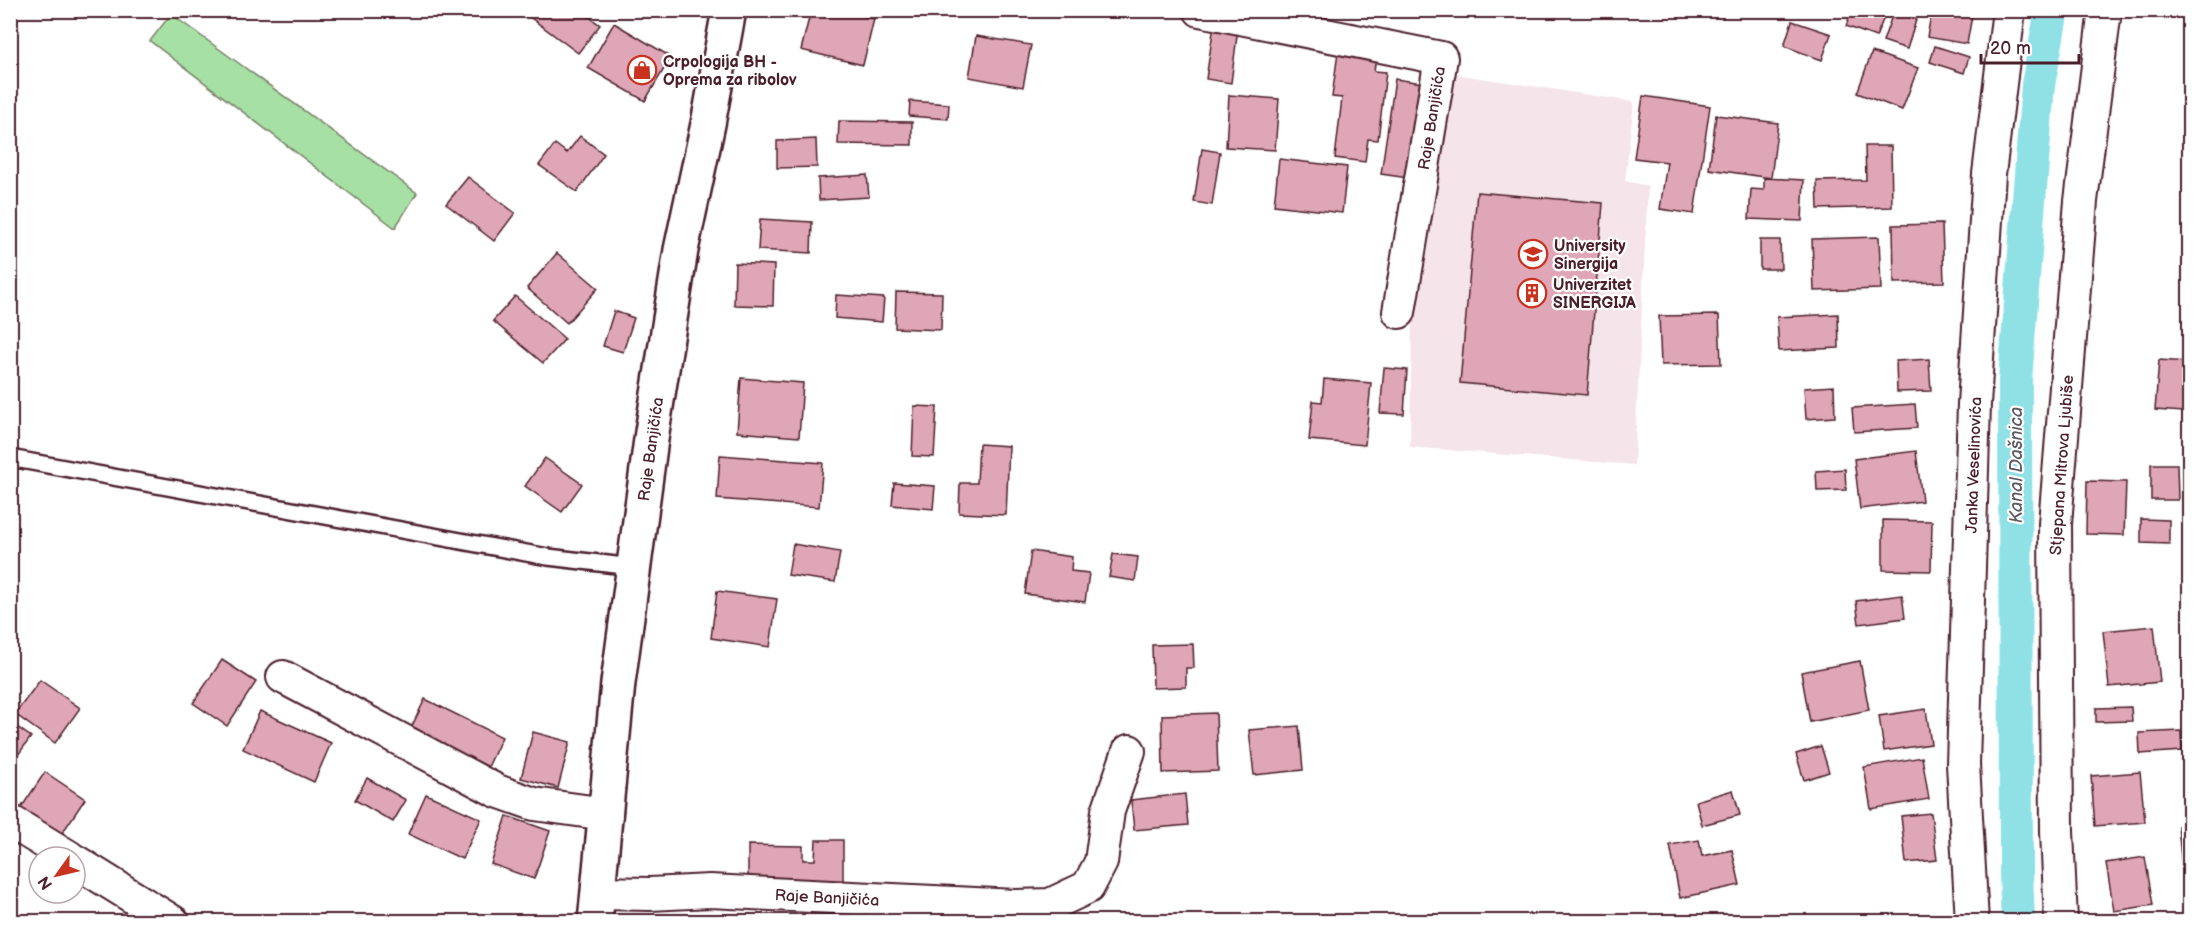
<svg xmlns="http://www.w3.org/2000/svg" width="2200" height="932" font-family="'Balsamiq Sans',sans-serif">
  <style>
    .built { fill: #f5e4e9 }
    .green { fill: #a7e0a4; stroke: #788068; stroke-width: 1.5 }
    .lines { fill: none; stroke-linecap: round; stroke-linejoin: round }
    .canal { stroke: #8fe1e6; stroke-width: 34 }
    .building { fill: #dfa6b7; stroke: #4a1f2b; stroke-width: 1.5 }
    .service-casing { stroke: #4a1f2b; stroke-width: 20 }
    .minor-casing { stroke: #4a1f2b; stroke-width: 36 }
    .secondary-casing { stroke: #4a1f2b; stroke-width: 38 }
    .service { stroke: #fff; stroke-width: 15 }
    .minor { stroke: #fff; stroke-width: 32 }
    .secondary { stroke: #fff; stroke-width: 33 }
    .labels { text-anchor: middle; stroke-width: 4.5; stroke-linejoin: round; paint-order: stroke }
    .poi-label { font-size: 16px; font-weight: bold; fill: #4a1f2b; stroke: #fff; text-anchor: start }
    .street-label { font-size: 16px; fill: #4a1f2b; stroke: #fff }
    .water-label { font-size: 18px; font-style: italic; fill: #5f5963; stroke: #fff }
  </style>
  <rect width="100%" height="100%" fill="#fff"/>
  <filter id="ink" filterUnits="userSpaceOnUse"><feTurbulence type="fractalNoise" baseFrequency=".0167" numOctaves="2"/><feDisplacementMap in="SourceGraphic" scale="12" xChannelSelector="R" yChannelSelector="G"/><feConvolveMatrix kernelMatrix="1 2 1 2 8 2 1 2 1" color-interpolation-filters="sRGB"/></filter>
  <g filter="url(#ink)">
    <polygon class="built" points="1448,73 1634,102 1625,181 1648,186 1634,465 1410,447 1412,323"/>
    <polygon class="green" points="171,14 417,193 395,228 150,41"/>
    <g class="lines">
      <polyline class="canal" points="2018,922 2016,874 2015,380 2038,85 2052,10"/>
    </g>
    <g class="building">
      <polygon points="530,10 580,10 600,25 578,53 527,15"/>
      <polygon points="811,10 839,10 874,19 863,65 801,50"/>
      <polygon points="1852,10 1887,10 1876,37 1846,26"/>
      <polygon points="1894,10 1917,17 1907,49 1883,41"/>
      <polygon points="1932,10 1973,10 1967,44 1927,37"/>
      <polygon points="1792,21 1831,34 1822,60 1784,46"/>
      <polygon points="614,23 671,57 645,101 588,68"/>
      <polygon points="1214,25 1238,28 1231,83 1206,79"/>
      <polygon points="976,36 1031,45 1023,87 969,77"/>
      <polygon points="1935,46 1969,57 1964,73 1930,62"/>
      <polygon points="1338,52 1376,57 1374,71 1386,72 1378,140 1368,139 1365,162 1335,158 1342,98 1332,97"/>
      <polygon points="1872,52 1918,68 1902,110 1857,93"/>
      <polygon points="1395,79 1429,84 1415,179 1381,174"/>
      <polygon points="1229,95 1279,99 1275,150 1226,147"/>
      <polygon points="1643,96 1710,106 1694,214 1660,209 1667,162 1634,158"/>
      <polygon points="910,101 949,104 948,119 909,116"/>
      <polygon points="1716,115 1778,123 1771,178 1709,169"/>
      <polygon points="839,121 912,122 912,145 838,144"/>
      <polygon points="580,136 604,154 577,192 539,165 555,144 567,153"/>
      <polygon points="816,139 817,167 777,168 777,141"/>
      <polygon points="1865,146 1891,146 1892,207 1818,209 1817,181 1866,180"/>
      <polygon points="1202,149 1220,152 1212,205 1194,202"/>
      <polygon points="1279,159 1347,167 1342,213 1274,205"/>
      <polygon points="867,175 869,197 819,200 818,178"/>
      <polygon points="468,177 515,213 494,241 446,204"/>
      <polygon points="1764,178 1804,180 1802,221 1749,219 1751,189 1764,190"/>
      <polygon points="1477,192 1603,203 1587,395 1460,383"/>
      <polygon points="760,219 812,222 811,253 758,250"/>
      <polygon points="1942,224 1944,282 1894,283 1893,225"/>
      <polygon points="1879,237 1881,289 1814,291 1812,239"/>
      <polygon points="1760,240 1780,240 1781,269 1760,269"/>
      <polygon points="557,253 598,288 567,323 527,288"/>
      <polygon points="735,263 774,265 773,306 734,305"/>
      <polygon points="896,292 942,293 941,330 895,328"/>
      <polygon points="836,295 884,298 882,322 835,318"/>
      <polygon points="515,296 565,339 543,363 493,321"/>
      <polygon points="614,311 634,318 623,352 603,346"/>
      <polygon points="1838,314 1839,348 1779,351 1777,317"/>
      <polygon points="1719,315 1721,364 1661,365 1659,316"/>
      <polygon points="1929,359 1931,391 1897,392 1896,361"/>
      <polygon points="2159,360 2187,362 2184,412 2155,410"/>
      <polygon points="1384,368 1407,370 1404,414 1380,413"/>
      <polygon points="741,378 803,383 799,437 737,432"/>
      <polygon points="1324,379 1371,383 1365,445 1309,440 1313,401 1322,402"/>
      <polygon points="1834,386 1835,417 1806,419 1804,388"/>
      <polygon points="1915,404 1917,428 1854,432 1852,408"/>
      <polygon points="914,406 937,407 934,457 912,456"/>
      <polygon points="979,444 1009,446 1006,515 959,513 960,483 977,483"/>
      <polygon points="1916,451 1922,501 1860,509 1854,459"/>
      <polygon points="720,455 823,463 819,507 717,499"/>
      <polygon points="545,458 582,484 562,512 525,486"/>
      <polygon points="2151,464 2177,464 2178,500 2151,500"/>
      <polygon points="1845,469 1846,490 1817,491 1816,471"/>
      <polygon points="2087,481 2126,482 2124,535 2086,534"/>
      <polygon points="894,483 935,486 933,509 892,505"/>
      <polygon points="2141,519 2169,520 2169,544 2141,543"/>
      <polygon points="1883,520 1932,521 1931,571 1883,570"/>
      <polygon points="793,544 840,552 835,582 788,575"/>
      <polygon points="1031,551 1072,557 1071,571 1089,573 1085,602 1025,594"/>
      <polygon points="1113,554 1138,557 1135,581 1109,577"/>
      <polygon points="717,591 777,599 770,647 711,638"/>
      <polygon points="1902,595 1905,618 1859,624 1856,601"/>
      <polygon points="2154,626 2160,682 2109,687 2103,631"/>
      <polygon points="1193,644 1194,668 1186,668 1186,687 1153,688 1152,645"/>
      <polygon points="222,660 256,682 227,726 193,703"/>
      <polygon points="1860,661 1869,710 1810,722 1801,672"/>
      <polygon points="40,680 80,708 55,743 15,714"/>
      <polygon points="425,699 502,737 488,767 411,728"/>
      <polygon points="2131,707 2132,721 2096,722 2096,708"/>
      <polygon points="1926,709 1931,744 1884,751 1879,716"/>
      <polygon points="260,711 331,743 314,782 243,749"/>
      <polygon points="1216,713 1218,771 1163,773 1162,715"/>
      <polygon points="10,722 31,737 10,766"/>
      <polygon points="1299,726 1303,770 1254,775 1249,730"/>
      <polygon points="2181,731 2182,751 2140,754 2139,733"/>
      <polygon points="533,732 570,742 558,788 521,778"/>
      <polygon points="1821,746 1829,772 1804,780 1796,754"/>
      <polygon points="1922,757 1929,799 1871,809 1864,767"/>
      <polygon points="45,772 85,799 57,841 17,814"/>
      <polygon points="2140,772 2145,822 2095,826 2091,776"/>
      <polygon points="367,778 406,800 393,822 355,800"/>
      <polygon points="1733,790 1740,815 1702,825 1696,801"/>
      <polygon points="426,794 481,819 462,859 408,834"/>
      <polygon points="1185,794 1188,825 1134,830 1131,800"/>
      <polygon points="1931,813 1937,860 1906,863 1901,816"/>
      <polygon points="507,816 550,831 534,879 491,864"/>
      <polygon points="2190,825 2190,869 2182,869 2178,826"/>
      <polygon points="816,840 843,840 843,883 748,881 748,845 803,846 803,860 815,860"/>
      <polygon points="1699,840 1702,856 1732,850 1740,885 1680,898 1670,845"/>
      <polygon points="2145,857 2153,905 2114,911 2106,863"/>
    </g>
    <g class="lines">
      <g class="service-casing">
        <polyline id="service" points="10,458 548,557 633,567"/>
      </g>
      <g class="minor-casing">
        <g id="minor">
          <polyline points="1200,10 1441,58 1399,312"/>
          <polyline points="283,677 497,791 534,804 606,814"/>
          <polyline points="10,821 69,857"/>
          <polyline points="75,861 173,922"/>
          <polyline points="598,893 650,894 710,891 1016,906 1050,905 1088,887 1101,862 1108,811 1129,751"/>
          <polyline points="1972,922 1963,764 1974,404 1989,174 2009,10"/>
          <polyline points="2061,922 2057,831 2055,524 2081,201 2105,10"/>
        </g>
      </g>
      <g class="secondary-casing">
        <polyline id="secondary" points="595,922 618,683 652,432 681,250 708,124 729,10"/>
      </g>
      <use href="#service" class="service"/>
      <use href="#minor" class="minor"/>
      <use href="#secondary" class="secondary"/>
    </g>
  </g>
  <defs>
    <g id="shop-ring" transform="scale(1.5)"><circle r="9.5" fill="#fff" stroke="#c8321e" stroke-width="1.5"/><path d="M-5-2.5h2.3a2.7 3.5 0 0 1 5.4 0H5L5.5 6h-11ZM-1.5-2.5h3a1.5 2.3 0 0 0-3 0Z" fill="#c8321e"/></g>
    <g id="school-ring" transform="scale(1.5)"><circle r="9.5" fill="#fff" stroke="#c8321e" stroke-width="1.5"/><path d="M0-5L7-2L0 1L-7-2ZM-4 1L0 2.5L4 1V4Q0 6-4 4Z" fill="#c8321e"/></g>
    <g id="building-ring" transform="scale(1.5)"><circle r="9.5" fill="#fff" stroke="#c8321e" stroke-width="1.5"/><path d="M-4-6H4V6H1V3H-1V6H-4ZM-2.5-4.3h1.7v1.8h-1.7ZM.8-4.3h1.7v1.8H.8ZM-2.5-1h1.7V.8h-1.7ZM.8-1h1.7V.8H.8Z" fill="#c8321e"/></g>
  </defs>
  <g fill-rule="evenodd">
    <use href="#shop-ring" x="642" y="70"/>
    <use href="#school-ring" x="1533" y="254"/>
    <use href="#building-ring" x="1532" y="293"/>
  </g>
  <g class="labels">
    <g class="poi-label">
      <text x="663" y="67">Crpologija BH -<tspan x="663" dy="18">Oprema za ribolov</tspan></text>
      <text x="1554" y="251">University<tspan x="1554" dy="18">Sinergija</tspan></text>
      <text x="1553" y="290">Univerzitet<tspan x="1553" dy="18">SINERGIJA</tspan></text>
    </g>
    <g class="street-label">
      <text transform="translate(1431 118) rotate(-81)" y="6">Raje Banjičića</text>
      <text transform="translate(650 449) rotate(-82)" y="6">Raje Banjičića</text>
      <text transform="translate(1973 465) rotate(-88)" y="6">Janka Veselinovića</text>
      <text transform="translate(2061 465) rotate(-86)" y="6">Stjepana Mitrova Ljubiše</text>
      <text transform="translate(827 897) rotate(3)" y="6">Raje Banjičića</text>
    </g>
    <g class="water-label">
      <text transform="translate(2016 465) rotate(-90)" y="6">Kanal Dašnica</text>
    </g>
  </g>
  <rect width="2200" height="932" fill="none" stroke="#fff" stroke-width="36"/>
  <rect x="18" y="18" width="2164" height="896" fill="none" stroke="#4a1f2b" stroke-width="2" filter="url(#ink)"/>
  <g transform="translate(57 875) rotate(236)"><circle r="28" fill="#ffffff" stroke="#b7a5aa" stroke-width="1.5"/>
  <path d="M0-4.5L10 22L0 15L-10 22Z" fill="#c8321e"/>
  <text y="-9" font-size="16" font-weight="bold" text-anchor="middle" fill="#4a1f2b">N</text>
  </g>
  <path d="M1981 54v9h98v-9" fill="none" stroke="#4a1f2b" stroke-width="3"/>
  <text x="1990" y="54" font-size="18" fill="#4a1f2b" stroke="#ffffff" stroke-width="4.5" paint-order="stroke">20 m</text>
</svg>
